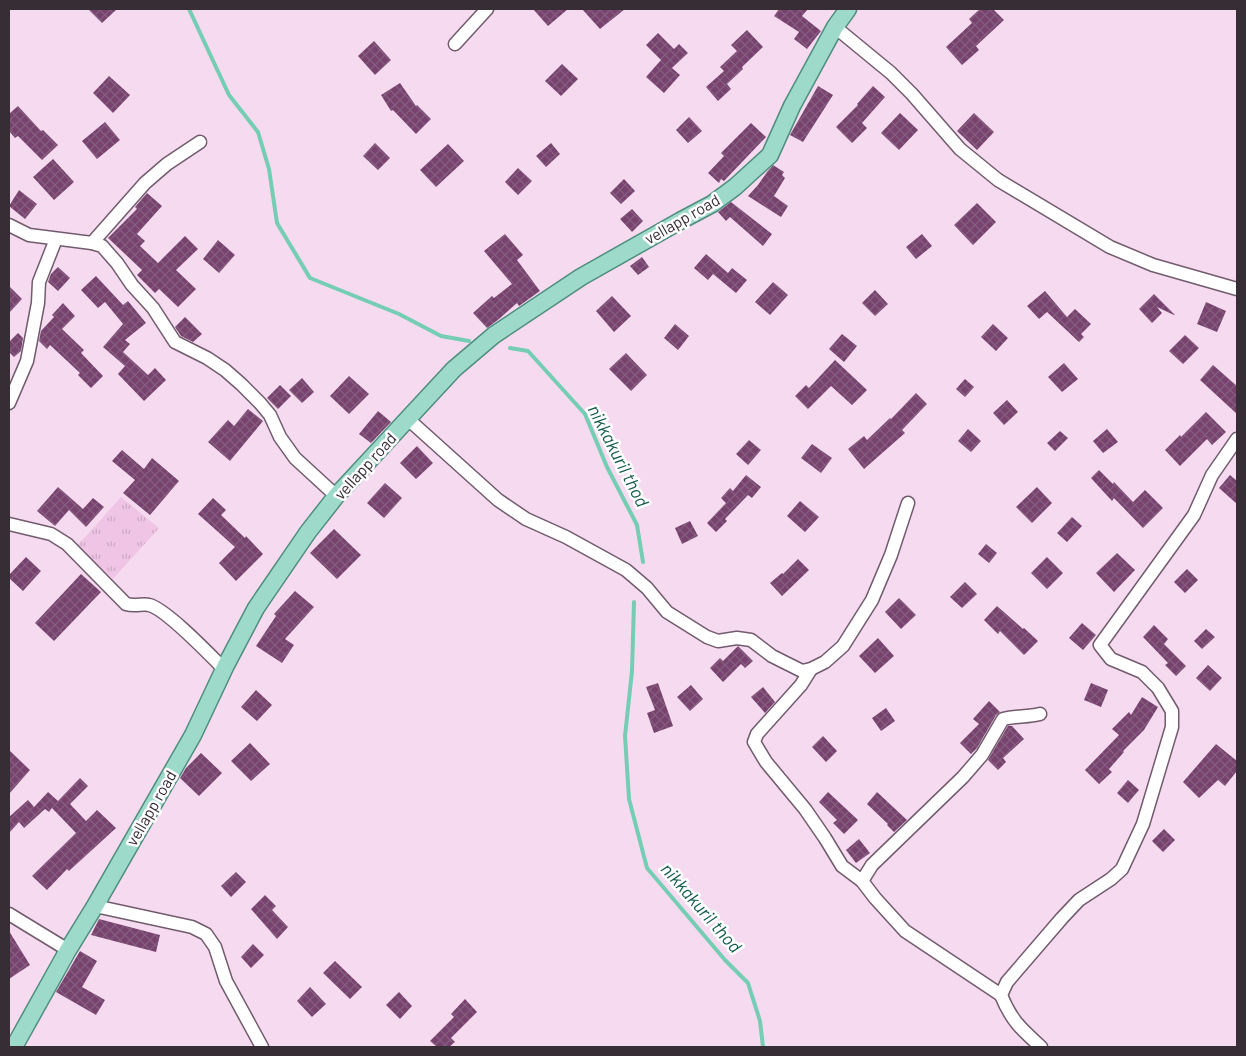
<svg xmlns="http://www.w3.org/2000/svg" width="1246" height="1056" font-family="Barlow,sans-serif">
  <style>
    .park { fill: url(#park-tufts) }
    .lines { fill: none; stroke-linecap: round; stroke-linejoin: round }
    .stream { stroke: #75cdb4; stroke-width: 4 }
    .building { fill: url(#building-cross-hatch) }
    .minor-casing { stroke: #725b6d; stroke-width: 15 }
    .major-casing { stroke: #4f8d7e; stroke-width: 19 }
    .minor { stroke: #fff; stroke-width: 12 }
    .major { stroke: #9ddaca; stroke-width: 16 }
    .labels { text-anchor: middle; stroke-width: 5; stroke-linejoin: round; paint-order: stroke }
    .street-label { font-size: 16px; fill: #372d35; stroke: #fff }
    .water-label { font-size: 18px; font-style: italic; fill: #125a4a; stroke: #fff }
  </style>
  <defs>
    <pattern id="park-tufts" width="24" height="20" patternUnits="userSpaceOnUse" patternTransform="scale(1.25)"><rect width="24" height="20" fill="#efc4e5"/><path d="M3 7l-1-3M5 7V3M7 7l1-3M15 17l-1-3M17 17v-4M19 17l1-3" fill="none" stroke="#cea9c5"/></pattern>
    <pattern id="building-cross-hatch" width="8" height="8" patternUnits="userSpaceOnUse" patternTransform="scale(1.25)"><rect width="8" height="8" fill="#77436e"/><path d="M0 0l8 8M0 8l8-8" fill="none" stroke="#865c7f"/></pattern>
  </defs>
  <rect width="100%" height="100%" fill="#f6dbf0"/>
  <polygon class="park" points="121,497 159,528 113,579 77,546"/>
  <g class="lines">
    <g class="stream">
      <polyline points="189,9 229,95 258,132 269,169 277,223 310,278 399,314 441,336 469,341"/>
      <polyline points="510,348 528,351 585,414 607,467 637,525 643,562"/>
      <polyline points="634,602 632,671 625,736 629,799 647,868 725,960 748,983 760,1021 763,1047"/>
    </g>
  </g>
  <g class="building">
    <polygon points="88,9 117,9 102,23"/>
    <polygon points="533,9 568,9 548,26"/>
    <polygon points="582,9 625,9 600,29"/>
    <polygon points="779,9 808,9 802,16 821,31 807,49 794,39 799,32 774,16"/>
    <polygon points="980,9 993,9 1004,20 976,46 979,50 962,65 946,47 972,23 969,19"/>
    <polygon points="747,30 763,47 742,67 743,69 727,84 731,89 718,101 706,87 724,71 720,67 737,51 731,45"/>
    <polygon points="658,33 674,49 679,44 688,53 672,68 680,75 664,93 646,77 661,60 646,45"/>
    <polygon points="374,41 391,60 375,75 358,56"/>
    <polygon points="562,64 578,79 561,96 545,81"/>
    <polygon points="109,76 130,95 113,113 93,93"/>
    <polygon points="400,83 416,106 417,105 431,119 416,134 393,110 391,111 381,95"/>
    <polygon points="818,86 833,95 803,142 790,135"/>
    <polygon points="873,86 885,97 862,123 867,128 852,143 836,127 858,105 857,104"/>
    <polygon points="18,106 41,131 43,130 58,145 42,160 18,136 15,138 9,131 9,114"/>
    <polygon points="900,113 918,130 899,150 881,133"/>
    <polygon points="974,113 994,132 977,150 957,131"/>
    <polygon points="689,117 702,131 688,143 676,130"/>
    <polygon points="105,122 120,140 97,159 82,141"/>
    <polygon points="751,123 766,137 724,181 721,179 719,183 708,173 724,156 721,153"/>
    <polygon points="375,143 390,158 378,170 363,156"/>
    <polygon points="551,143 560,154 546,167 536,156"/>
    <polygon points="448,144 464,161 436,187 420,170"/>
    <polygon points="53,159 74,182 54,200 33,177"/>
    <polygon points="773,165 784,172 782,175 785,178 774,196 788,206 781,217 748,196 758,185 767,172"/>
    <polygon points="518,168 532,181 518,195 505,182"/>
    <polygon points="624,179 635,191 621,204 610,193"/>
    <polygon points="19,190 37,204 25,219 9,206"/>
    <polygon points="147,193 162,206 137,234 145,241 140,246 158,263 185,236 198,249 176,270 196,289 178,307 159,289 155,293 137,275 142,270 108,238 137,209 135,207"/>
    <polygon points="731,202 772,234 763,246 730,217 726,221 718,212"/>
    <polygon points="977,203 996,222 973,245 954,225"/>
    <polygon points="632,209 643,221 632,232 620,219"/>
    <polygon points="505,234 523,255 517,260 540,291 519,306 517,303 499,319 487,328 473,313 492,296 494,298 512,284 484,251"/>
    <polygon points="922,234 932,246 916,259 906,247"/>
    <polygon points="218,240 235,255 219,273 203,259"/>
    <polygon points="706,254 728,273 732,268 747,280 736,293 713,274 708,280 694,268"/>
    <polygon points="642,257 649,267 638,275 630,266"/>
    <polygon points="58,267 70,278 58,291 48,282 51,274"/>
    <polygon points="96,276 123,305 128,301 146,323 125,340 130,344 123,352 148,375 155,368 166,380 144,401 118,374 125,366 103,347 123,324 105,302 98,308 81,290"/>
    <polygon points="773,282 788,295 770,315 755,302"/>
    <polygon points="9,286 22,299 9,313"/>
    <polygon points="875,290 888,304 875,316 862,303"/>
    <polygon points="1045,291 1067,317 1075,309 1091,324 1081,334 1084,337 1079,342 1047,312 1039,319 1027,306"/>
    <polygon points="1154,294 1175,315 1174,315 1157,307 1162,313 1152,323 1139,309"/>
    <polygon points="612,296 631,316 614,332 596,311"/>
    <polygon points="1206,302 1226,311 1217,332 1197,324"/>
    <polygon points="63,303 75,316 62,329 84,350 81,353 103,376 91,388 78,375 80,373 50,345 47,349 39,341 41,331 54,317 52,315"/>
    <polygon points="185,317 202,334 193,342 181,336 175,327"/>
    <polygon points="675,324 689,336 678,350 664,338"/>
    <polygon points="993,324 1008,338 996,351 981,337"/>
    <polygon points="18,333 23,338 21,351 14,357 9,352 9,342"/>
    <polygon points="842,334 857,346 844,362 829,349"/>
    <polygon points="1185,335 1199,348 1183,364 1169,351"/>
    <polygon points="626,353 647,375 631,391 609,369"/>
    <polygon points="835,360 867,390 852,405 831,386 808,409 795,396 806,385 809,388"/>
    <polygon points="1064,363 1078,379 1062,392 1048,377"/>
    <polygon points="1213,365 1237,386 1237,414 1200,380"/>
    <polygon points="349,376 369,394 349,414 330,396"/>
    <polygon points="302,378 314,392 302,403 289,390"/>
    <polygon points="965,379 974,387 965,397 956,389"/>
    <polygon points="280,385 291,396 278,409 267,398"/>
    <polygon points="916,393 927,404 902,430 905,433 864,469 848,449 864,436 867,440 890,418 891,419"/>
    <polygon points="1007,400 1018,412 1004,425 993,413"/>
    <polygon points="248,409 263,421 230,461 208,442 228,420 234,426"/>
    <polygon points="378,411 391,422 371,443 359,434"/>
    <polygon points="1206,412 1226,432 1212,445 1207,439 1180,466 1165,450 1180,435 1181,437"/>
    <polygon points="968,429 981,441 971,452 958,441"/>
    <polygon points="1107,429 1118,442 1103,453 1093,441"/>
    <polygon points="1060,431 1068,438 1055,451 1047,443"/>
    <polygon points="749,440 761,450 748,465 736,454"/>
    <polygon points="812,444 832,458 821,473 801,458"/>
    <polygon points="417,446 433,463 416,479 400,463"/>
    <polygon points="122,450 144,469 152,458 179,481 150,515 123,493 135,480 112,461"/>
    <polygon points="1099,470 1113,484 1114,482 1133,502 1145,490 1163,508 1143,528 1114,498 1112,501 1091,478"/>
    <polygon points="746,475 761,487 752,498 748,495 725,519 727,521 716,532 707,523 726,503 721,498 730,488 733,491"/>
    <polygon points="1230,475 1237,481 1237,504 1219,488"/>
    <polygon points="385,483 402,498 384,518 367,503"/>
    <polygon points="58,487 83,509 93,498 104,507 86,527 69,510 55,526 37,511"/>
    <polygon points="1037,487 1052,503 1032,523 1016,507"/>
    <polygon points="213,498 226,510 221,515 245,538 246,536 263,554 236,581 219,563 235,547 198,514"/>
    <polygon points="800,501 819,517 805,532 787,516"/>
    <polygon points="1072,517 1082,526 1067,542 1057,533"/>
    <polygon points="690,521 698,536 682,544 675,528"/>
    <polygon points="334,529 361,555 337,579 310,553"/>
    <polygon points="986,544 997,553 989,563 978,554"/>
    <polygon points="1117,553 1135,570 1114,592 1096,573"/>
    <polygon points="26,557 41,571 23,591 9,578 9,575"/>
    <polygon points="1047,557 1063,573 1047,589 1031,573"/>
    <polygon points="798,559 809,570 782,596 770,583 782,573 783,574"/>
    <polygon points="1187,569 1198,580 1185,593 1174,582"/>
    <polygon points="81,574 101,592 54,641 35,623"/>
    <polygon points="965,582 977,594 962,608 950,597"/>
    <polygon points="295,591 314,607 285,639 294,645 282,663 256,646 276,616 274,614"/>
    <polygon points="899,598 916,615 901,629 885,612"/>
    <polygon points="997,606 1023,629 1024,628 1038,641 1024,655 1000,631 998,634 984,620"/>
    <polygon points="1082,623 1096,635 1083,650 1069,638"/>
    <polygon points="1154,625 1168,639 1164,644 1186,666 1176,676 1165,665 1168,663 1143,637"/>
    <polygon points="1206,629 1215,637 1202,649 1194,641"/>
    <polygon points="878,638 894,656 875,673 859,656"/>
    <polygon points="738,646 753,661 745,668 741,664 723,682 710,668 720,658 723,661"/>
    <polygon points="1208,665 1222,678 1210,691 1196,678"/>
    <polygon points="658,683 673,726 654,733 647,713 655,710 646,687"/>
    <polygon points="1091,683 1108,690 1101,707 1084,700"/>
    <polygon points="691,685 703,699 690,711 677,697"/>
    <polygon points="763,687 775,702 765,713 751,697"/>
    <polygon points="256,690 272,705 257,721 241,707"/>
    <polygon points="1142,697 1158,707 1144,730 1123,751 1124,752 1109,769 1112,772 1099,784 1085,770 1119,735 1112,729 1129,712 1131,715"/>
    <polygon points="989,701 1000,712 996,715 977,748 971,754 960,743 979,724 973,719"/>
    <polygon points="886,708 895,721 881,731 872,718"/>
    <polygon points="1008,726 1012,726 1024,739 1003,758 1006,762 998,770 988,760"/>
    <polygon points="823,736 837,751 826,762 812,747"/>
    <polygon points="250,743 270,764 251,781 231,761"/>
    <polygon points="1216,744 1237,761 1237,771 1225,786 1218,780 1199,798 1183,782"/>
    <polygon points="9,750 30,770 9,794"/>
    <polygon points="201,753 222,773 199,796 180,778 186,768"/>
    <polygon points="80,778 88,786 70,804 86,821 97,810 116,828 69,871 67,869 47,890 32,876 76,833 52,808 49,812 45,809 24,828 19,822 9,833 9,817 28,800 34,807 48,792 58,801"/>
    <polygon points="1128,780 1139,790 1128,803 1117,793"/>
    <polygon points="828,792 858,820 844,834 833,823 837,820 819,802"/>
    <polygon points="877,792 907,820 894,832 887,825 888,824 867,804"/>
    <polygon points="1164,829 1175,840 1163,852 1152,841"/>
    <polygon points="859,839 870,853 856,863 846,850"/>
    <polygon points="236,872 246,882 231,897 221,886"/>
    <polygon points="265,895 276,906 272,910 288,927 277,939 251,909"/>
    <polygon points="99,919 160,935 156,952 91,935"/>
    <polygon points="9,931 30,965 9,979"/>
    <polygon points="253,944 264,955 251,968 241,957"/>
    <polygon points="80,951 97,961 82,987 105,1000 96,1015 56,992"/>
    <polygon points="335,961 362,987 350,999 323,973"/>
    <polygon points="310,987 326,1004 312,1017 297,1001"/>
    <polygon points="399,992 412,1006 400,1019 386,1005"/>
    <polygon points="465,999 477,1012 451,1038 455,1042 449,1047 437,1047 430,1041 454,1017 451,1014"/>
  </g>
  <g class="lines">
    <g class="minor-casing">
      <g id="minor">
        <polyline points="835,27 891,73 912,94 960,149 998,180 1110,247 1153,265 1237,289"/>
        <polyline points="455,44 487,9"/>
        <polyline points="9,225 29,235 92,243 102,246 117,263 132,285 153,308 175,342 207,358 225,370 241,384 260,403 270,415 280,437 295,458 332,492 337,495"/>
        <polyline points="92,243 145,183 167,164 200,142"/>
        <polyline points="9,403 27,361 38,303 39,282 56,239"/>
        <polyline points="408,419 498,500 526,519 566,537 626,570 647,588 667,612 707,637 718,641 737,638 751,640 772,656 802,671 811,669 825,662 843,646 872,600 891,555 908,503"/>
        <path d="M9,524L51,534L67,544L126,604C136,607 142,603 149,605C165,608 211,656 224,669"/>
        <polyline points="811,669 801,685 757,734 754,742 766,762 805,809 825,838 842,866 862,881"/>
        <polyline points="95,906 192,927 206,934 215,947 226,981 262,1047"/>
        <polyline points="9,914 68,950"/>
        <path d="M1001,995L905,931L875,898L862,881L872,865L963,777L982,755L1003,719C1016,716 1028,717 1040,714"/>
        <path d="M1041,1047C1021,1029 1011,1020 1001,995L1007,982L1062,918L1079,900L1111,879L1122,869L1143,824L1172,727V711L1158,688L1142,672L1111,659L1100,645L1194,515L1212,475L1237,439"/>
      </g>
    </g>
    <g class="major-casing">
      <polyline id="major" points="14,1047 68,950 95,906 193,735 226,665 256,608 308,532 337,495 454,369 494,335 581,277 680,221 712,204 735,187 770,155 792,106 835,27 848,9"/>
    </g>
    <use href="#minor" class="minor"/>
    <use href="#major" class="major"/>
  </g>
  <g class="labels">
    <g class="street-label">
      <text transform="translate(682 219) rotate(-30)" y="6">vellapp road</text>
      <text transform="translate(365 466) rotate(-48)" y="6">vellapp road</text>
      <text transform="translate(151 808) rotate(-60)" y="6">vellapp road</text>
    </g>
    <g class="water-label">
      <text transform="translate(618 456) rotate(63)" y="6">nikkakuril thod</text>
      <text transform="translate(701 908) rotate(49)" y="6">nikkakuril thod</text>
    </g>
  </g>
  <rect width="1246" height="1056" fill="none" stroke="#372d35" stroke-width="20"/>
</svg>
